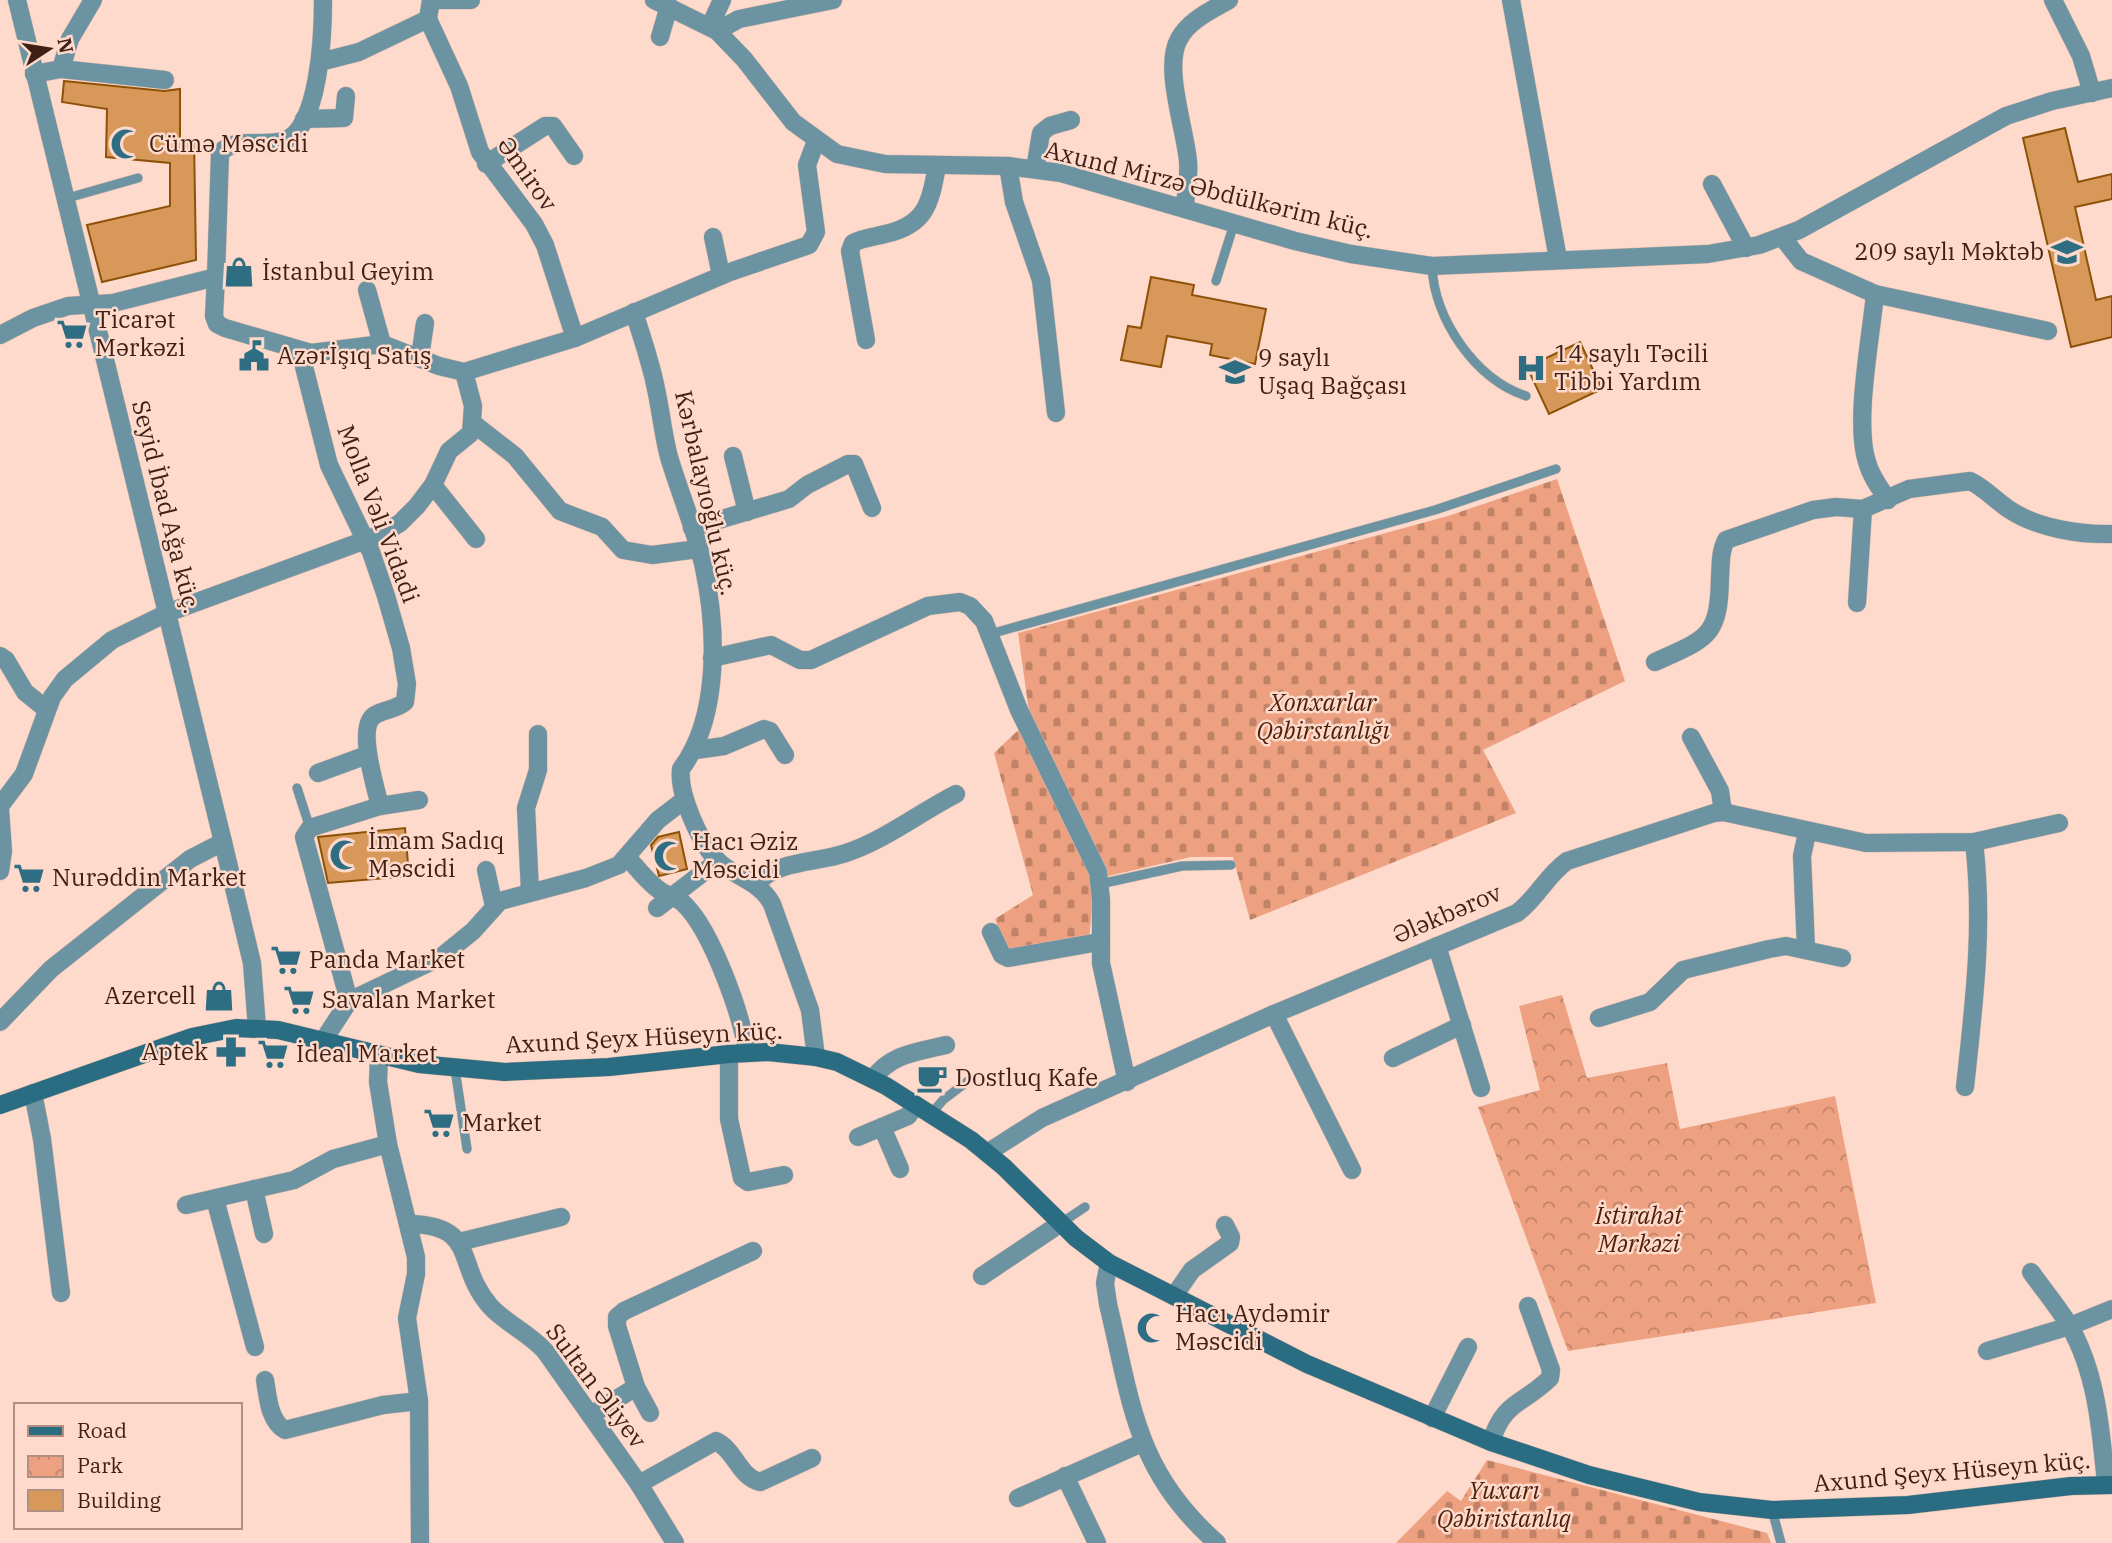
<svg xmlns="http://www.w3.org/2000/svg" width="2112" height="1543" font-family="'IBM Plex Serif',serif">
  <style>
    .cemetery { fill: url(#cemetery-stones) }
    .park { fill: url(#park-crowns) }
    .building { fill: #d8985a; stroke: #8d5207; stroke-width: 2 }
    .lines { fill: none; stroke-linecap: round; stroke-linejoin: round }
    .service-casing { stroke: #dbb8aa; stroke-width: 10 }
    .minor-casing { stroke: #dbb8aa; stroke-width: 19 }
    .tertiary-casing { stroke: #dbb8aa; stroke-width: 19 }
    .secondary-casing { stroke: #dbb8aa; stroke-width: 19 }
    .service { stroke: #6b93a2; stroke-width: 9 }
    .minor { stroke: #6b93a2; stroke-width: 18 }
    .tertiary { stroke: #6b93a2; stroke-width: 18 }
    .secondary { stroke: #2a6c82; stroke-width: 18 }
    .labels { text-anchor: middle; stroke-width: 5; stroke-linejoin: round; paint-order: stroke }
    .poi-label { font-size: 24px; fill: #3f1f11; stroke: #fddacc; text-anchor: start }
    .street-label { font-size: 24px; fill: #3f1f11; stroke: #fddacc }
    .park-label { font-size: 24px; font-style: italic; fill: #4e1e05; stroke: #fddacc }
  </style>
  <defs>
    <pattern id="cemetery-stones" width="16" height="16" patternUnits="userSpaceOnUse" patternTransform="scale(1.75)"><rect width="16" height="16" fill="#eda181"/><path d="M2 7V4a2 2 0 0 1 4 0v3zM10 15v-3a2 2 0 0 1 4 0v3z" fill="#c18368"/></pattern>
    <pattern id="park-crowns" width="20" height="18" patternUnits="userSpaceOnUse" patternTransform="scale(1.75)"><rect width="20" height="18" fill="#eda181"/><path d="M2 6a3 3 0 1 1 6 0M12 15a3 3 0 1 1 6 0" fill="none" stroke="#c18368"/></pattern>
  </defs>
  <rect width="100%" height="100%" fill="#fddacc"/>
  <g class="cemetery">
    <polygon points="1557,479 1625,681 1483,750 1516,813 1250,920 1233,857 1191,857 1095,879 1089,940 1008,953 995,919 1033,895 994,753 1030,719 1018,633 1448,516"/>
    <polygon points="1487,1460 1767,1533 1771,1543 1396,1543 1447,1491 1461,1501"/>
  </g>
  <polygon class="park" points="1562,995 1587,1078 1667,1063 1680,1129 1835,1096 1876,1303 1568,1351 1478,1107 1540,1090 1519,1006"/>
  <g class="building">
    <polygon points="64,81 164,91 180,89 180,139 194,139 196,260 102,282 87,225 170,206 170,163 106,157 107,109 62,102"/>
    <polygon points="2065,128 2078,182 2112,174 2112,199 2075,207 2096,300 2112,296 2112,337 2071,347 2023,138"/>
    <polygon points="1151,277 1194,285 1192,295 1266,309 1255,364 1210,355 1212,344 1167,336 1161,367 1121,360 1128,326 1141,328"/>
    <polygon points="1580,342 1602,389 1549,414 1527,367"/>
    <polygon points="405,828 409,876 328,883 318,837"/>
    <polygon points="679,832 687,869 659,876 651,845 658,837"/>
  </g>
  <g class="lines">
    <g class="service-casing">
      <g id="service">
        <polyline points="64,199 138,178"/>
        <path d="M1432,266C1434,319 1475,379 1526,396"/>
        <polyline points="1216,281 1234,224"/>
        <polyline points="990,634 1435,510 1556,469"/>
        <polyline points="297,788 310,828"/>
        <polyline points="1100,884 1182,866 1231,865"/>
        <polyline points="455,1069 467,1149"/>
        <polyline points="931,1114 943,1100 972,1078"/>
        <polyline points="1061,1223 1085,1207"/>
        <polyline points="1772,1510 1781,1543"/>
      </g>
    </g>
    <g class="minor-casing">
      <g id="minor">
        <polyline points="431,0 428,19 459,86 480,152 534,224 545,245 575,338"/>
        <polyline points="435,0 471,0"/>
        <polyline points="654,0 717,31 744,59 793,122 837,154 885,164 1008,166 1061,173 1295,241 1351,254 1432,266 1708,254 1759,245 1799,230 2006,116 2052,101 2112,88"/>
        <polyline points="1511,0 1558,259"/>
        <polyline points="2053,0 2081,56 2092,93"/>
        <polyline points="710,26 722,0"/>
        <polyline points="717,31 739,19 833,0"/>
        <polyline points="660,37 669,6"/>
        <polyline points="320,62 359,52 428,19"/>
        <polyline points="61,69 165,80"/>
        <polyline points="34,74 61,69 70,39 93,0"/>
        <polyline points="304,119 344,118 346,96"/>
        <polyline points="486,164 545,126 553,126 574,156"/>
        <polyline points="1008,166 1014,202 1041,280 1056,413"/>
        <polyline points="1035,169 1041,133 1050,126 1071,120"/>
        <polyline points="1712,184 1746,248"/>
        <path d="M1184,208C1187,192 1189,177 1188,161C1185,128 1163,67 1179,39C1189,20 1212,10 1229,0"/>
        <polyline points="713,237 721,275"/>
        <polyline points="1783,238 1801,261 1875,294 2048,331"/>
        <path d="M216,277L220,153C236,136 262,147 283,141C320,131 323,31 323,0"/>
        <polyline points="367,290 382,344"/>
        <path d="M1875,294C1871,338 1854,422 1867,462C1871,477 1880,488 1888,500"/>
        <path d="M634,312C642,338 651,363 656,389C661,411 663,435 669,457C680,494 696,531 704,568C717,630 720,717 681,769C678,794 701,847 721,864C739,878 761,883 772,904L810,1010L816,1057"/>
        <polyline points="0,335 33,318 68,306 113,303 216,277 214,316 217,324 225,328 311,353 382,344 439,366 464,372 575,338 730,272 809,245 816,232 807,165 816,141"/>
        <path d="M866,340L850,251L853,243C862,238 874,237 885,234C926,225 930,204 937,166"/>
        <path d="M300,351L329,465L371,552L386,596L401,648L407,684L405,702C395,710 385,709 375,715C356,726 376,789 380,806L310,828L304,837L349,1001"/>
        <polyline points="420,357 425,323"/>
        <polyline points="474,424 515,456 560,511 602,527 623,550 652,555 698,549"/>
        <polyline points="733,456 747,512"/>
        <polyline points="433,485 476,539"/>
        <polyline points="692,528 789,499 807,485 848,464 854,464 872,508"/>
        <polyline points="1857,603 1863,509"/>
        <polyline points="0,656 6,660 25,692 46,709"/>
        <polyline points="712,658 771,645 800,660 811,660 928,606 960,602 970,606 984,621 1019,710 1098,872 1101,900 1101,963 1127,1082"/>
        <path d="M1655,662C1708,638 1719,637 1720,577C1721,563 1720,552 1726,540L1813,510L1836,507L1863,509L1909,489L1970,481C1985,488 1996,501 2010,510C2037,528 2080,535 2112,534"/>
        <polyline points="1691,737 1720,791 1723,812"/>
        <polyline points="696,750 724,746 764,729 770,731 785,755"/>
        <polyline points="318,773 367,755"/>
        <polyline points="0,806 24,774 52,697 65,679 112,640 167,613 382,534 400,523 417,506 433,485 449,451 471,433 473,406 464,372"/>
        <polyline points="380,806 419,800"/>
        <polyline points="0,809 3,851 0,871"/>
        <path d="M628,858C638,869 649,884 662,892C670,896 679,898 685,905C712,932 742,1015 747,1053"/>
        <polyline points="486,870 494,906"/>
        <path d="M756,884C777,860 817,863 846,853C885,840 919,813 956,794"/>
        <polyline points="530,892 526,808 538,770 538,734"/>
        <polyline points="657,908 718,861"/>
        <polyline points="991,932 1002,955 1008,958 1099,942"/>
        <polyline points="1437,946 1481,1088"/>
        <polyline points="1806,949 1802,856 1807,833"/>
        <polyline points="1274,1014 1352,1170"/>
        <polyline points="1599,1018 1650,1002 1683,970 1769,949 1786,946 1842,958"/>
        <polyline points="0,1022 51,969 190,859 223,842"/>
        <polyline points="323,1041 349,1001 441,957 473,931 500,901 586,878 619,865 658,820 684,800"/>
        <polyline points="729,1054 729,1119 742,1178 748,1182 784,1175"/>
        <polyline points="379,1056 378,1082 388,1144 416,1257 416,1274 407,1318 419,1401 420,1543"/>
        <polyline points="1393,1058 1462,1025"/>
        <path d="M873,1079C890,1054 917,1052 946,1045"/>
        <path d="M1965,1087C1974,1004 1984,925 1974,842"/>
        <polyline points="33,1093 42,1139 61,1293"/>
        <polyline points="882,1127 900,1169"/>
        <polyline points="858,1137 908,1116 916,1105"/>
        <path d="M987,1153L1042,1118L1274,1014L1517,913C1537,898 1547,875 1567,861L1714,813L1723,812L1866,843L1974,842L2059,823"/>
        <polyline points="254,1189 264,1234"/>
        <polyline points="215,1199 255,1347"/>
        <polyline points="186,1205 294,1180 333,1159 388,1144"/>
        <path d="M409,1224C479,1225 454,1265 490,1306C505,1323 529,1333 545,1351L639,1484L675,1543"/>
        <polyline points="459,1242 561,1217"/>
        <path d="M1109,1263L1105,1283L1108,1304C1132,1404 1135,1471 1217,1543"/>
        <path d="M2031,1272C2043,1289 2058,1307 2069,1325C2097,1373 2101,1431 2106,1484"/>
        <polyline points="982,1276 1061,1223"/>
        <polyline points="1174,1296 1192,1270 1230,1243 1231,1237 1225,1225"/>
        <polyline points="1987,1351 2070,1326 2112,1309"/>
        <path d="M265,1380C268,1397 269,1421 285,1430L383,1405L419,1401"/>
        <polyline points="636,1387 650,1413"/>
        <polyline points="591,1415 636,1387 617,1326 617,1317 624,1311 753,1251"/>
        <polyline points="1432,1418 1468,1347"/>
        <path d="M1491,1442C1504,1400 1523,1405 1550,1378L1551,1370L1528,1306"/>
        <polyline points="1065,1476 1097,1543"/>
        <path d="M639,1484L716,1441C735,1450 739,1477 760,1482L812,1458"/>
        <polyline points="1018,1498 1142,1443"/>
      </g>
    </g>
    <g class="tertiary-casing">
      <polyline id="tertiary" points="17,0 223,842 252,963 257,1028"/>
    </g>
    <g class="secondary-casing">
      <polyline id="secondary" points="0,1105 192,1037 236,1028 278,1030 419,1064 505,1072 609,1067 729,1054 768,1052 816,1057 837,1062 886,1086 971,1140 1004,1167 1076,1238 1109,1263 1307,1364 1491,1442 1589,1475 1699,1502 1772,1510 1908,1505 2071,1486 2112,1485"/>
    </g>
    <use href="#service" class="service"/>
    <use href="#minor" class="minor"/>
    <use href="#tertiary" class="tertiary"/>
    <use href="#secondary" class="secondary"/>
  </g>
  <defs>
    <g id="mosque-bare" transform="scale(2.415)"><path d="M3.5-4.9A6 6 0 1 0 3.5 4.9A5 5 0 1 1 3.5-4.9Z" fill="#2f6d82" stroke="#fddacc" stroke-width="2.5" paint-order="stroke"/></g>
    <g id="school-bare" transform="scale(2.415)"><path d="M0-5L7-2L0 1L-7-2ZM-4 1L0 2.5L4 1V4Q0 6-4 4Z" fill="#2f6d82" stroke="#fddacc" stroke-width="2.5" paint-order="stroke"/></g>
    <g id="shop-bare" transform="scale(2.415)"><path d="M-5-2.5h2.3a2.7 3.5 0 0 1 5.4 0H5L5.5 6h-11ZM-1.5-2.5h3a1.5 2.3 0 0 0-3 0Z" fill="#2f6d82" stroke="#fddacc" stroke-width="2.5" paint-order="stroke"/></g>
    <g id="supermarket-bare" transform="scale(2.415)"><path d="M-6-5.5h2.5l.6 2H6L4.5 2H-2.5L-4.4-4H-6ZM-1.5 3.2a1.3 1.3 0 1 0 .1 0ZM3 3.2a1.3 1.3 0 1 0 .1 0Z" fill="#2f6d82" stroke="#fddacc" stroke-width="2.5" paint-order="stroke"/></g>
    <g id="civic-bare" transform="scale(2.415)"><path d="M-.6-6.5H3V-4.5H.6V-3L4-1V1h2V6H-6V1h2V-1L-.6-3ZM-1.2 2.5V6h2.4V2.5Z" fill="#2f6d82" stroke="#fddacc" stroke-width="2.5" paint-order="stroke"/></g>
    <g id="hospital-bare" transform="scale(2.415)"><path d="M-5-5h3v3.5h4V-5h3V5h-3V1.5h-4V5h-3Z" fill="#2f6d82" stroke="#fddacc" stroke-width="2.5" paint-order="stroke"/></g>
    <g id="pharmacy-bare" transform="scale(2.415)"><path d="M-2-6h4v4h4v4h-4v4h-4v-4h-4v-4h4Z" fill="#2f6d82" stroke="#fddacc" stroke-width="2.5" paint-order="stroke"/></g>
    <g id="cafe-bare" transform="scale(2.415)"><path d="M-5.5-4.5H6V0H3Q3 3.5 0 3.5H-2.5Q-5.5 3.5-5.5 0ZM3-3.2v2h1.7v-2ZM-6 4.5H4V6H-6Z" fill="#2f6d82" stroke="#fddacc" stroke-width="2.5" paint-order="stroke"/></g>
  </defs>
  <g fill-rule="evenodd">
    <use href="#mosque-bare" x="126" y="144"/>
    <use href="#school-bare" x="2067" y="252"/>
    <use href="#shop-bare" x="239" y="272"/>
    <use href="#supermarket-bare" x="72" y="334"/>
    <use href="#civic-bare" x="254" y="356"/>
    <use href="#hospital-bare" x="1531" y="368"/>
    <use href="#school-bare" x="1235" y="372"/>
    <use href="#mosque-bare" x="345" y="855"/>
    <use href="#mosque-bare" x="669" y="856"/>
    <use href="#supermarket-bare" x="29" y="878"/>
    <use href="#supermarket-bare" x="286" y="960"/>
    <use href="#shop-bare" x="219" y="996"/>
    <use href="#supermarket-bare" x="299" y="1000"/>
    <use href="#pharmacy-bare" x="231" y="1052"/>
    <use href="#supermarket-bare" x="273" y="1054"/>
    <use href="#cafe-bare" x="932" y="1078"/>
    <use href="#supermarket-bare" x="439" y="1123"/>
    <use href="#mosque-bare" x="1152" y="1328"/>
  </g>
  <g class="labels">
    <g class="poi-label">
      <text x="149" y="152">Cümə Məscidi</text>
      <text x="2044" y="260" text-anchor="end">209 saylı Məktəb</text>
      <text x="262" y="280">İstanbul Geyim</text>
      <text x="95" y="328">Ticarət<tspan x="95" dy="28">Mərkəzi</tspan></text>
      <text x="1554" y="362">14 saylı Təcili<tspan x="1554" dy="28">Tibbi Yardım</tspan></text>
      <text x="277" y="364">Azərİşıq Satış</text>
      <text x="1258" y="366">9 saylı<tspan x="1258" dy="28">Uşaq Bağçası</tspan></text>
      <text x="368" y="849">İmam Sadıq<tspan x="368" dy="28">Məscidi</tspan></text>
      <text x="692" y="850">Hacı Əziz<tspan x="692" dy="28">Məscidi</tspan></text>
      <text x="52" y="886">Nurəddin Market</text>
      <text x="309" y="968">Panda Market</text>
      <text x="196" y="1004" text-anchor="end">Azercell</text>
      <text x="322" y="1008">Savalan Market</text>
      <text x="208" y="1060" text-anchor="end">Aptek</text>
      <text x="296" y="1062">İdeal Market</text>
      <text x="955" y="1086">Dostluq Kafe</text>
      <text x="462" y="1131">Market</text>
      <text x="1175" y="1322">Hacı Aydəmir<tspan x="1175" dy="28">Məscidi</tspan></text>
    </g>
    <g class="street-label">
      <text transform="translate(527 174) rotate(55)" y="8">Əmirov</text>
      <text transform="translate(1209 190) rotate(14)" y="8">Axund Mirzə Əbdülkərim küç.</text>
      <text transform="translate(706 493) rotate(77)" y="8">Kərbalayıoğlu küç.</text>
      <text transform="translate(166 507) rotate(76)" y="8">Seyid İbad Ağa küç.</text>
      <text transform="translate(378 514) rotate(69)" y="8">Molla Vəli Vidadi</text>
      <text transform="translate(1447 914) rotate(-23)" y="8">Ələkbərov</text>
      <text transform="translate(644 1038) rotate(-3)" y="8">Axund Şeyx Hüseyn küç.</text>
      <text transform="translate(596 1386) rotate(53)" y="8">Sultan Əliyev</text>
      <text transform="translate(1952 1472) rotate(-5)" y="8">Axund Şeyx Hüseyn küç.</text>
    </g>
    <g class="park-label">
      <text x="1323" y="711">Xonxarlar<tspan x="1323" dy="28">Qəbirstanlığı</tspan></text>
      <text x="1639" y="1224">İstirahət<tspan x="1639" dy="28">Mərkəzi</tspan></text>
      <text x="1504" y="1499">Yuxarı<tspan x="1504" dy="28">Qəbiristanlıq</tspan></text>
    </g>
  </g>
  <rect x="14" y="1403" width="228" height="126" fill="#fddacc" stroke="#b18f81" stroke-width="2"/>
  <rect x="28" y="1426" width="35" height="10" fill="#2a6c82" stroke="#b18f81" stroke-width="2"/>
  <text x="77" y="1438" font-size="21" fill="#3f1f11">Road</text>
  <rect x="28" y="1456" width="35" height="21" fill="url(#park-crowns)" stroke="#b18f81" stroke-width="2"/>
  <text x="77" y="1473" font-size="21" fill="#3f1f11">Park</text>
  <rect x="28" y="1490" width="35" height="21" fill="#d8985a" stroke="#b18f81" stroke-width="2"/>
  <text x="77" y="1508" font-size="21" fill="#3f1f11">Building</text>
  <g transform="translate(49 49) rotate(78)" stroke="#fddacc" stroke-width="5" paint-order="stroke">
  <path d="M0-5L12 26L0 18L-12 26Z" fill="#3f1f11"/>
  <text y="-10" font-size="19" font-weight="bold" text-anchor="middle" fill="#3f1f11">N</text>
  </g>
</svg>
